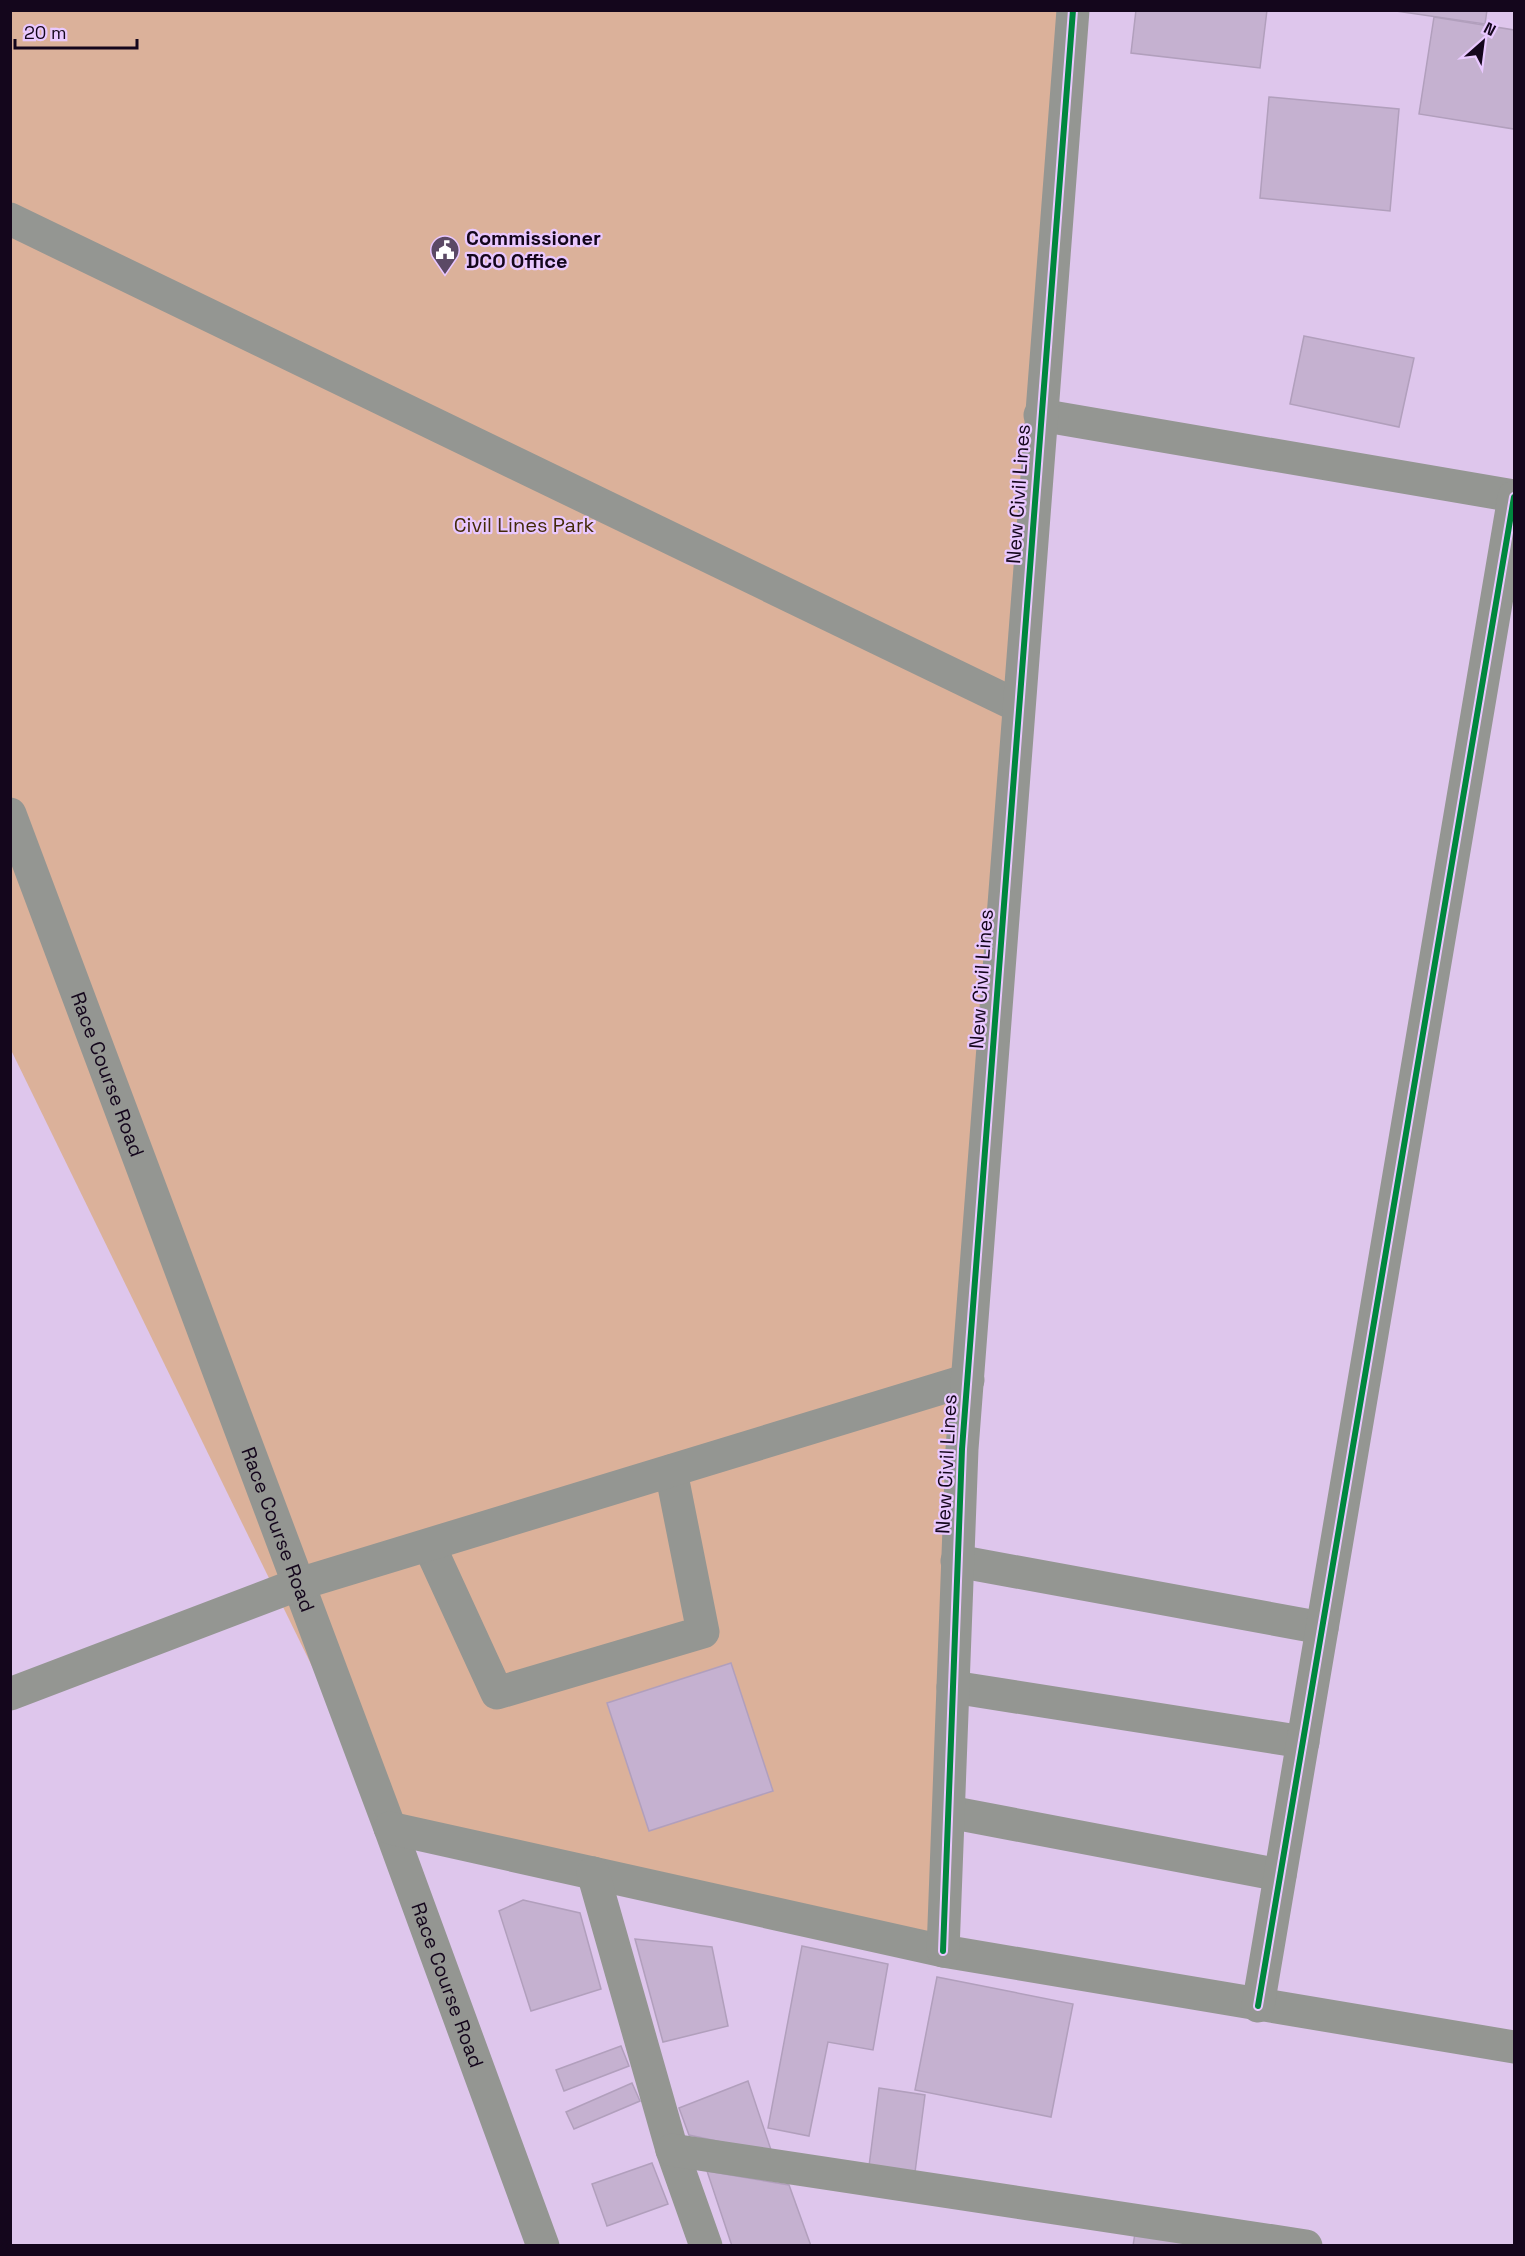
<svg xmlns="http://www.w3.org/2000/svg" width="1525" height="2256" font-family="'Space Grotesk',sans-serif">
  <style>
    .green { fill: #dbb19a }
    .building { fill: #c5b1d0; stroke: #b19fbc; stroke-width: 1.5 }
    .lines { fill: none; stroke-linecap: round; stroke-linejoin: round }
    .minor { stroke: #949692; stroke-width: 33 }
    .cycleway-casing { stroke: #e9c8ff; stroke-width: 10 }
    .cycleway { stroke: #00873e; stroke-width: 6 }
    .labels { text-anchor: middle; stroke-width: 4.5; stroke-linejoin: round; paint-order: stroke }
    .poi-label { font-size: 20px; font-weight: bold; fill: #14061c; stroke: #e9c8ff; text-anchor: start }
    .street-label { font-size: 20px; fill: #14061c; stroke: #e9c8ff }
    .park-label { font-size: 20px; fill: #422a08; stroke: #e9c8ff }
  </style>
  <rect width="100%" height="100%" fill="#dec6ec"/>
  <polygon class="green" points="11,11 1074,11 943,1951 391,1828 11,1050"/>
  <g class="building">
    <polygon points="1136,10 1267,10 1260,68 1131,53"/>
    <polygon points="1389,10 1487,10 1485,24"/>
    <polygon points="1434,17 1514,30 1514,129 1419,114"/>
    <polygon points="1269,97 1399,109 1390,211 1260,198"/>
    <polygon points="1304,336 1414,358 1399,427 1290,404"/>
    <polygon points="731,1663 773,1791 649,1831 607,1703"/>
    <polygon points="523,1900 580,1913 601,1989 531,2011 499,1911"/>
    <polygon points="635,1939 712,1947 728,2026 663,2042"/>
    <polygon points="802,1946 888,1964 873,2050 828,2042 809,2136 768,2128"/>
    <polygon points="937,1977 1073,2004 1051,2117 915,2090"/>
    <polygon points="621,2046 629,2066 564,2091 556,2070"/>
    <polygon points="748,2081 772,2153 689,2135 679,2108"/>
    <polygon points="632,2083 640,2101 574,2129 566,2112"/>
    <polygon points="879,2088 925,2095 914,2180 868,2174"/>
    <polygon points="652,2163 668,2204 607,2226 592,2184"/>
    <polygon points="707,2171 789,2185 811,2246 732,2246"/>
    <polygon points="1135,2233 1207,2246 1133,2246"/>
  </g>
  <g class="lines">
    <g class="minor">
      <polyline points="10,219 1018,706"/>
      <polyline points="1040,415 1514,496"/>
      <path id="s1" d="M10,814L390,1828L543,2246"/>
      <polyline points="429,1545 497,1693 703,1632 671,1471"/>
      <polyline points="957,1561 1322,1628"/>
      <polyline points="953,1687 1303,1742"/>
      <polyline points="10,1694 299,1584 968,1380"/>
      <polyline points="949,1812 1280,1875"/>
      <polyline points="390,1828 943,1951 1514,2047"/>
      <polyline points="593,1873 672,2150 706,2246"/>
      <polyline points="943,1951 962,1449 1073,10"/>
      <polyline points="1258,2006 1514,497"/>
      <polyline points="672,2150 1306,2246"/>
    </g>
    <g class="cycleway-casing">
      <g id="cycleway">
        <polyline points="943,1951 962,1449 1073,10"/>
        <polyline points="1258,2006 1514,497"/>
      </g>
    </g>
    <use href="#cycleway" class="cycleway"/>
  </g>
  <defs>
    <g id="civic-pin" transform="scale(1.5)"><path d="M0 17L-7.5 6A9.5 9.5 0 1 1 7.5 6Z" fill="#5b4965" stroke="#e9c8ff"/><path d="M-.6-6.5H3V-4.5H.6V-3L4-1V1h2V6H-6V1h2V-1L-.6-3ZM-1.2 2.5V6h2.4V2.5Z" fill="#fff"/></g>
  </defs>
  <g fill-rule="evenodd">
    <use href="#civic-pin" x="445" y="250"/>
  </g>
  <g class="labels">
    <g class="poi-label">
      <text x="466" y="245">Commissioner<tspan x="466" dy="23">DCO Office</tspan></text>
    </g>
    <g class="street-label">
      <text transform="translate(1018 494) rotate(-86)" y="7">New Civil Lines</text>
      <text transform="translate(981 979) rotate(-86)" y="7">New Civil Lines</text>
      <text dy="7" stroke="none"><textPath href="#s1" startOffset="278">Race Course Road</textPath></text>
      <text transform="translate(946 1464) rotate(-87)" y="7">New Civil Lines</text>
      <text dy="7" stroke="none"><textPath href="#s1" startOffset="764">Race Course Road</textPath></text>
      <text dy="7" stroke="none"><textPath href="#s1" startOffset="1250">Race Course Road</textPath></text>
    </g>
    <g class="park-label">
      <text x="524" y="532">Civil Lines Park</text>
    </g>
  </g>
  <rect width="1525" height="2256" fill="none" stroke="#14061c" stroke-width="24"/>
  <g transform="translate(1483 42) rotate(28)" stroke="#e9c8ff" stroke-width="4.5" paint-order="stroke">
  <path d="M0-4.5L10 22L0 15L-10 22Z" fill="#14061c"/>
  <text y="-9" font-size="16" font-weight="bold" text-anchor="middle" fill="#14061c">N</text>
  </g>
  <path d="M15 39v9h122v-9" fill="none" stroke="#14061c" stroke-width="3"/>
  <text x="24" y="39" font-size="18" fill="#14061c" stroke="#e9c8ff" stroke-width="4.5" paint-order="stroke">20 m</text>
</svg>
